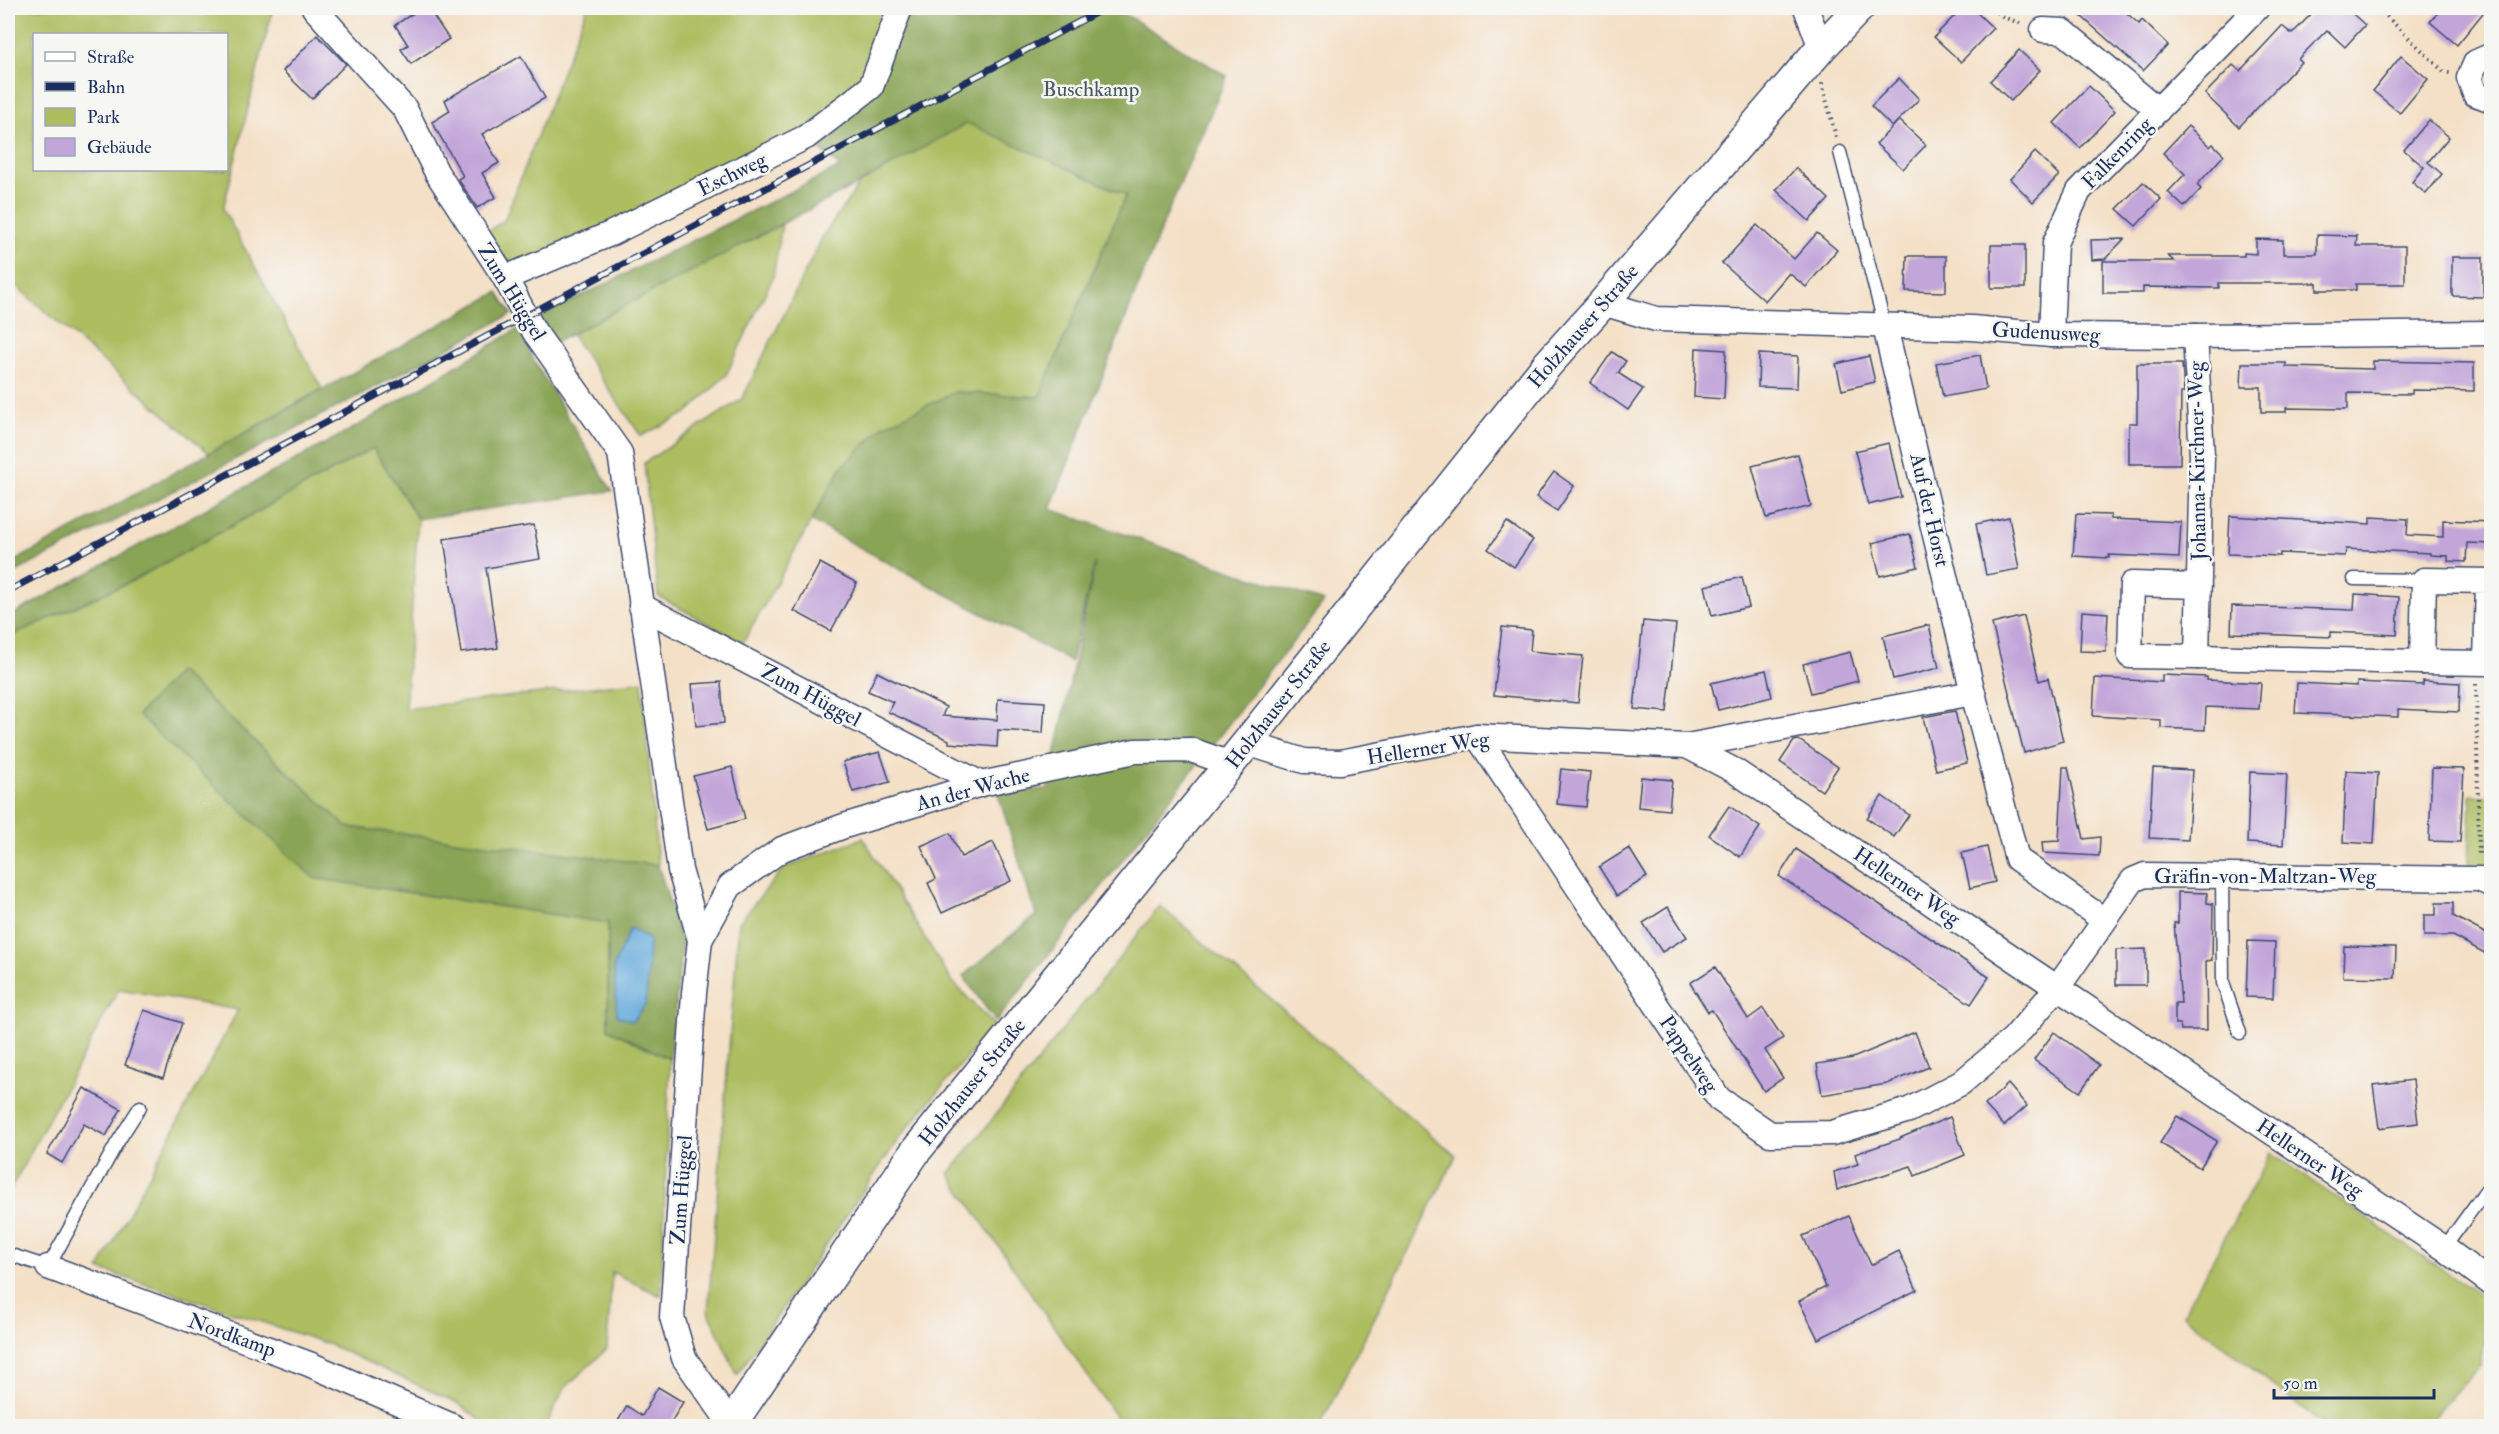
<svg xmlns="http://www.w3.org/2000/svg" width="2499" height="1434" font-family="'IM FELL Double Pica',serif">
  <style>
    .green { fill: #adbd60; stroke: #64765f; stroke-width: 1.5; fill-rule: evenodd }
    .forest { fill: #8aa456; stroke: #526a5a; stroke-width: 1.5 }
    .water { fill: #67acdd; stroke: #416e9e; stroke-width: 1.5 }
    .building { fill: #c2a6d9 }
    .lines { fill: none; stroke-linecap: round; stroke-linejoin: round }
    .service-casing { stroke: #3c4a6e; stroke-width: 15 }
    .minor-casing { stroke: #3c4a6e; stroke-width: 27 }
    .tertiary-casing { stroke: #3c4a6e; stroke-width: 33 }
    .path { stroke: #3c4a6e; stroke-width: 4; stroke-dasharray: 1.5 4.5; stroke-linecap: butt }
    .service { stroke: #fff; stroke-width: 12 }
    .minor { stroke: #fff; stroke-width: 24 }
    .tertiary { stroke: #fff; stroke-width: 30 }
    .rail-casing { stroke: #1b2f5e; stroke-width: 7 }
    .rail { stroke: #f6f6f2; stroke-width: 4.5; stroke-dasharray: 14; stroke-linecap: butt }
    .labels { text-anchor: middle; stroke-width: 5; stroke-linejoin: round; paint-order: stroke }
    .park-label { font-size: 21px; fill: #475a5f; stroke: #f6f6f2 }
    .street-label { font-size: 21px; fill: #1b2f5e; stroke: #f6f6f2 }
  </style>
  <rect width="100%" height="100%" fill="#f6f6f2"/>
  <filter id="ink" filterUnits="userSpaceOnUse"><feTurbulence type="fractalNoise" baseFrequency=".0167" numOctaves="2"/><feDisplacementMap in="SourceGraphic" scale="12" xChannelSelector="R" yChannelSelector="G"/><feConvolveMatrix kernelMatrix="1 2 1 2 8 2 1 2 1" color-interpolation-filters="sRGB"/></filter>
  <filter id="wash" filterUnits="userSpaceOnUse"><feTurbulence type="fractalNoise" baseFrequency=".008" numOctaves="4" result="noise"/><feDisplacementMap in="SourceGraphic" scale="24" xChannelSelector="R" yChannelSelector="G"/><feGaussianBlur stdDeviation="1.35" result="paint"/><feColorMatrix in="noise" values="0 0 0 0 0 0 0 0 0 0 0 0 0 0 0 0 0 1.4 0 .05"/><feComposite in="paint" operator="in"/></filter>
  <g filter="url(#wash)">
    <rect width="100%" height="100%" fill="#f4e0c6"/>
    <g class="green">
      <path d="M8,8H273L223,209L322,389L209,453L8,279ZM34,34H226V170H34Z"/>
      <polygon points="587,8 900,8 871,87 806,137 505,278 478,237 504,221"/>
      <polygon points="967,122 1126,195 1039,397 955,392 841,468 743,643 658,596 644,463 742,399 823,236 860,183"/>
      <polygon points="782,224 773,277 726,375 687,413 641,436 571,334"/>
      <polygon points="373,448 418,519 405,709 642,681 658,865 347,827 179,671 314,878 608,923 608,1029 670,1059 661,1296 612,1272 607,1349 564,1389 546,1426 488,1426 457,1403 326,1343 99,1269 238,1010 119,989 8,1194 8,637 134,580"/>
      <polygon points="2471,794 2491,798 2491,871 2469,868"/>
      <polygon points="863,838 951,980 994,1025 900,1137 737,1375 708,1311 739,922 784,868"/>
      <polygon points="1160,906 1456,1156 1320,1426 1122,1426 949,1174"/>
      <polygon points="2271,1153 2491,1303 2481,1364 2426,1426 2325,1426 2183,1314"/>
    </g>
    <g class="forest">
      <polygon points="900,8 1115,8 1227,76 1167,214 1050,509 1324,602 996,1022 963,976 1036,915 997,791 1048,789 1095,563 1071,662 811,521 841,468 883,426 955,392 1039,397 1126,195 967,123 860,183 556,342 539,317 840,167 806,137 871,87"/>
      <polygon points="498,292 512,314 347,402 8,576 8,565"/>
      <polygon points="519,328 530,354 612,491 418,519 373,448 134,580 8,637 8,617 361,424"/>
      <polygon points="179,671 347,827 658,865 682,943 670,1059 608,1029 608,923 314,878 138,715"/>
    </g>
    <polygon class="water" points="630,928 649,939 646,1003 633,1021 617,1016 614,966"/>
    <g id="blocks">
      <g class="building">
        <polygon points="421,8 428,8 449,39 411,64 401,49 408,45 395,25"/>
        <polygon points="1962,8 1972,8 1993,28 1961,62 1934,37"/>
        <polygon points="2072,8 2121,8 2139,24 2142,20 2168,45 2143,71"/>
        <polygon points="2317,8 2346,8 2365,25 2345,47 2327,30 2298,59 2301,62 2239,127 2205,94 2233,65 2240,71 2282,26 2292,34"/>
        <polygon points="2442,8 2487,8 2457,45 2430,22"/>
        <polygon points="317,35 346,64 312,99 283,71"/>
        <polygon points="2019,50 2040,70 2011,101 1990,81"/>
        <polygon points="521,56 545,98 482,134 499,163 482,173 496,197 477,208 458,179 463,176 432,122 450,111 445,100"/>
        <polygon points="2401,56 2428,79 2400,113 2373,91"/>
        <polygon points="1899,78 1919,99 1892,127 1871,106"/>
        <polygon points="2089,86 2115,111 2080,148 2054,123"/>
        <polygon points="1899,120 1926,145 1903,169 1876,144"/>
        <polygon points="2429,120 2449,137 2428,162 2442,174 2426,194 2412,182 2424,167 2404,150"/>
        <polygon points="2188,126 2210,147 2213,144 2224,155 2197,185 2201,189 2184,207 2168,192 2185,174 2163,153"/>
        <polygon points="2035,152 2059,175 2033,202 2010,179"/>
        <polygon points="1796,168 1829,199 1809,221 1776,190"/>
        <polygon points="2143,182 2161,199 2136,226 2117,209"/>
        <polygon points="1757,225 1794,259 1817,233 1837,250 1806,287 1789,273 1765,301 1722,263"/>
        <polygon points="2317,235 2357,236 2356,246 2405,246 2405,284 2356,284 2356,290 2317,290 2317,283 2219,283 2219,288 2143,287 2143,293 2103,293 2103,261 2174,261 2168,256 2244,256 2244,253 2256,254 2256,239 2283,240 2283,254 2317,254"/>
        <polygon points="2124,239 2105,259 2092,260 2091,240"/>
        <rect x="1991" y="245" width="34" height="43"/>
        <polygon points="1907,256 1946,256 1946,292 1906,291"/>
        <polygon points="2452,257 2483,257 2483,297 2452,296"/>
        <polygon points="1696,348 1726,350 1724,399 1694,397"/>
        <polygon points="1612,352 1626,361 1618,373 1643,389 1628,410 1590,383"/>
        <polygon points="1759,354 1798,356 1797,388 1758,387"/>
        <polygon points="1980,355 1986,389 1943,397 1936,363"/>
        <polygon points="1869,356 1875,382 1842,390 1836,364"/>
        <polygon points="2373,361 2474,363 2474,391 2412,390 2412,394 2348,393 2348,409 2286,408 2286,412 2261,412 2261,387 2241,387 2242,363 2286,363 2286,367 2373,369"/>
        <polygon points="2137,364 2182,364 2184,393 2181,393 2180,464 2129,464 2129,423 2137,423"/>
        <polygon points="1889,443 1901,497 1868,505 1855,451"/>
        <polygon points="1798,454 1811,506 1766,518 1752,466"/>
        <polygon points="1554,472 1574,486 1557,511 1536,497"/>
        <polygon points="2076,514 2111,515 2111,519 2181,522 2179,558 2109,555 2109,558 2073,556"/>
        <polygon points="2230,516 2370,524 2370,517 2408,519 2407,535 2443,537 2443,520 2492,522 2492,544 2467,543 2466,562 2448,561 2448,556 2430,555 2430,553 2346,549 2345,556 2280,553 2280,556 2228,554"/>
        <polygon points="2009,517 2019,569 1986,575 1976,524"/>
        <polygon points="1507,522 1533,540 1514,567 1488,549"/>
        <polygon points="534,525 540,559 486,568 498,648 461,653 444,539"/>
        <polygon points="1910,534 1918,567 1880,576 1872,543"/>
        <polygon points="820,563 857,583 831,631 794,611"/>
        <polygon points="1742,577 1749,607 1712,616 1705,586"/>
        <polygon points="2355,594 2399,597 2397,635 2331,632 2331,637 2231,633 2232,606 2354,610"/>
        <polygon points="2082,611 2108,613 2106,652 2080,651"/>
        <polygon points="2024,616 2039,681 2048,678 2063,741 2024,753 1992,624"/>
        <polygon points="1643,621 1676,624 1667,712 1634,709"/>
        <polygon points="1929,625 1939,668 1893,679 1883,636"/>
        <polygon points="1502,627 1532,630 1530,651 1583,656 1578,703 1494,695"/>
        <polygon points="1850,652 1858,681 1811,693 1803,664"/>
        <polygon points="1766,670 1772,697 1718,710 1711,683"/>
        <polygon points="877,672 946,707 942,716 997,720 998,699 1045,702 1043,733 998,730 997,747 949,743 949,740 888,712 893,702 868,691"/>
        <polygon points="2162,675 2207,677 2207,680 2261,683 2259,709 2206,707 2205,730 2161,728 2161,720 2093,716 2095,678 2162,682"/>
        <polygon points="2423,681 2460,683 2459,712 2398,709 2398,717 2295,713 2297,683 2357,686 2357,682 2423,685"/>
        <polygon points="721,682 724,723 696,726 692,684"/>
        <polygon points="1955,711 1967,763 1936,770 1923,717"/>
        <polygon points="1799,740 1838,767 1822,791 1780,762 1794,741"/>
        <polygon points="880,752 890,782 853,792 843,762"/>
        <polygon points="732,767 745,819 708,829 693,776"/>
        <polygon points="2063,767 2068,767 2084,839 2100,837 2099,856 2043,853 2042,842 2059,841"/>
        <polygon points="2153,768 2192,770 2188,840 2149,838"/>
        <polygon points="2432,768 2464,769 2460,842 2429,841"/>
        <polygon points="1561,769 1590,772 1586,807 1557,804"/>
        <polygon points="2346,771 2378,773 2374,844 2343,842"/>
        <polygon points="2250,772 2287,774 2283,845 2247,843"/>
        <polygon points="1641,777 1672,780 1669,810 1638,807"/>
        <polygon points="1882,796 1909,815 1894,837 1867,818"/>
        <polygon points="1729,806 1760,827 1740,857 1709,835"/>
        <polygon points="950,833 961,857 993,842 1011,881 942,913 928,883 936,879 921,846"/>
        <polygon points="1987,847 1995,882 1970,888 1962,853"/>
        <polygon points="1629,848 1647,877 1617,896 1599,867"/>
        <polygon points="1796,849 1989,977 1971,1004 1779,876"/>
        <polygon points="2178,892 2207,893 2207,903 2213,904 2212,960 2206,961 2207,1030 2181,1030 2180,1024 2175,1024 2175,1003 2181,1003 2174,923 2178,923"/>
        <polygon points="2436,903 2453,903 2453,916 2492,937 2492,957 2453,936 2424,936 2424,915 2436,915"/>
        <polygon points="1668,907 1687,937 1662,952 1643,923"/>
        <polygon points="2248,941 2275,942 2273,998 2246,997"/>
        <polygon points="2344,946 2396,947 2395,978 2343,977"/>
        <polygon points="2146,949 2146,985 2116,985 2116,950"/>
        <polygon points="1715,967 1748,1019 1763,1008 1783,1038 1765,1050 1783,1078 1764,1091 1712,1010 1708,1012 1690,983"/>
        <polygon points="144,1010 182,1023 163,1078 125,1065"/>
        <polygon points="1915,1032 1929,1067 1887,1084 1822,1095 1817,1064 1853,1058"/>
        <polygon points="2054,1032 2099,1065 2080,1092 2034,1060"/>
        <polygon points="2413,1080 2418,1123 2379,1128 2373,1085"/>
        <polygon points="2008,1084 2027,1106 2004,1126 1985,1105"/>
        <polygon points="84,1088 121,1109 106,1136 84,1124 62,1163 47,1154"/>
        <polygon points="2177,1116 2217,1141 2200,1168 2160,1143"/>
        <polygon points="1950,1117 1965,1155 1915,1176 1911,1166 1837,1190 1834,1172 1858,1164 1855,1154 1900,1139 1900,1138"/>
        <polygon points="1849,1216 1871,1265 1899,1251 1917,1290 1818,1339 1799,1301 1826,1287 1803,1236"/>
        <polygon points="658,1387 683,1402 669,1426 615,1426 627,1406 642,1416"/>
      </g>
    </g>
  </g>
  <g filter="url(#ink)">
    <use href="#blocks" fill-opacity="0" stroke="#3c4a6e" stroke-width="1.5"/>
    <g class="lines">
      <g class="service-casing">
        <g id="service">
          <polyline points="1840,152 1885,327"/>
          <polyline points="2354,579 2424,580"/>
          <polyline points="2222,875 2223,983 2240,1033"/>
          <polyline points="2444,1248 2492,1182"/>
          <polyline points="8,1254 48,1267 117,1143 140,1107"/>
        </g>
      </g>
      <g class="minor-casing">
        <g id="minor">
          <polyline points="314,8 405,109 437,173 505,278 534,331 620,453 680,870 700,940 694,993 672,1317 684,1358 732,1426"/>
          <polyline points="1806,8 1821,48"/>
          <polyline points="2043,30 2063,31 2158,110"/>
          <polyline points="2492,55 2476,62 2469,78 2475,94 2492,100"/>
          <polyline points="505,278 610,234 806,137 871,87 900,8"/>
          <polyline points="1603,303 1656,319 1972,328 2051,335 2195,336 2492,333"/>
          <polyline points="1885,327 1973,693 2017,859 2104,920"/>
          <polyline points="2051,335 2055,243 2079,191 2257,8"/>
          <polyline points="2195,336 2202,455 2197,657 2130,656 2132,584 2199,586"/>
          <polyline points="2488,581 2486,663 2422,662 2424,580 2492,581"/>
          <polyline points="641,606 981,784"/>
          <polyline points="2197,657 2422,662"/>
          <polyline points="1477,736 1719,1099 1770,1134 1832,1133 1909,1110 1961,1083 2013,1039 2058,987 2133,880 2145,875 2479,879 2492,885"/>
          <polyline points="1247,743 1304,761 1340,762 1477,736 1687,746 1735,771 2444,1248 2492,1284"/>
          <polyline points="1687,746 1973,693"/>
          <polyline points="700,940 730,886 782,849 844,826 981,784 1135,751 1191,750 1231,764"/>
          <polyline points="48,1267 309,1364 452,1426"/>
        </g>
      </g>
      <g class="tertiary-casing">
        <polyline id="tertiary" points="730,1426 915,1152 1247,743 1547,365 1603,303 1821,48 1859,8"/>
      </g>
      <g class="path">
        <polyline points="1993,8 2003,17 2022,24"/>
        <polyline points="2378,8 2444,72 2450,73"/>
        <polyline points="1822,83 1836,137"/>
        <polyline points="2476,684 2479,857"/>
      </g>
      <use href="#service" class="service"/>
      <use href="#minor" class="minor"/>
      <use href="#tertiary" class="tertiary"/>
      <g class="rail-casing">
        <polyline id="rail" points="8,591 1105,8"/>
      </g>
      <use href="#rail" class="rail"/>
    </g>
  </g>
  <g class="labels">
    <g class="park-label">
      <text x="1091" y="96">Buschkamp</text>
    </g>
    <g class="street-label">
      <text transform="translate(2117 153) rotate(-46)" y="7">Falkenring</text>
      <text transform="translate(732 174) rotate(-26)" y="7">Eschweg</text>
      <text transform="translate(512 292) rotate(58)" y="7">Zum Hüggel</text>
      <text transform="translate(1583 326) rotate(-49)" y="7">Holzhauser Straße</text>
      <text transform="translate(2046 332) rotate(3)" y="7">Gudenusweg</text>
      <text transform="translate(2197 461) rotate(-91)" y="7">Johanna-Kirchner-Weg</text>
      <text transform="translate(1930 510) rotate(77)" y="7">Auf der Horst</text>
      <text transform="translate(811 695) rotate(28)" y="7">Zum Hüggel</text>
      <text transform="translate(1278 704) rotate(-52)" y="7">Holzhauser Straße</text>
      <text transform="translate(1428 748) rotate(-9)" y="7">Hellerner Weg</text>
      <text transform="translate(973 789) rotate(-15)" y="7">An der Wache</text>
      <text x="2265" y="883">Gräfin-von-Maltzan-Weg</text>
      <text transform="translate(1907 886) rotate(34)" y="7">Hellerner Weg</text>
      <text transform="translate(1689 1054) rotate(56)" y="7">Pappelweg</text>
      <text transform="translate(972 1082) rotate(-51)" y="7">Holzhauser Straße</text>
      <text transform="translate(2310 1158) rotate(34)" y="7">Hellerner Weg</text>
      <text transform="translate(681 1190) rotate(-86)" y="7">Zum Hüggel</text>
      <text transform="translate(232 1335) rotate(20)" y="7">Nordkamp</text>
    </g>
  </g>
  <rect width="2499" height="1434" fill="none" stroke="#f6f6f2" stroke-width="30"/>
  <rect x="33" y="33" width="195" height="138" fill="#f6f6f2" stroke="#9ea6b7" stroke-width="1.5"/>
  <rect x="45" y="52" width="30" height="9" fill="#ffffff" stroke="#9ea6b7" stroke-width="1.5"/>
  <text x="87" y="63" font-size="18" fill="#1b2f5e">Straße</text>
  <rect x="45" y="82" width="30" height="9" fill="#1b2f5e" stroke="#9ea6b7" stroke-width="1.5"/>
  <text x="87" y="93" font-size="18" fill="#1b2f5e">Bahn</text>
  <rect x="45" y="108" width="30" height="18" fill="#adbd60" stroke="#9ea6b7" stroke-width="1.5"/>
  <text x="87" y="123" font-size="18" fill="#1b2f5e">Park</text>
  <rect x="45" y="138" width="30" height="18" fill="#c2a6d9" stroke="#9ea6b7" stroke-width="1.5"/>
  <text x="87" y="153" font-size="18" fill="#1b2f5e">Gebäude</text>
  <path d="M2274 1389v9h160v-9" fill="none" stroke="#1b2f5e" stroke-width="3"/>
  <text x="2283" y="1389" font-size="18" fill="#1b2f5e" stroke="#f6f6f2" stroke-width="4.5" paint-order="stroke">50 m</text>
</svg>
